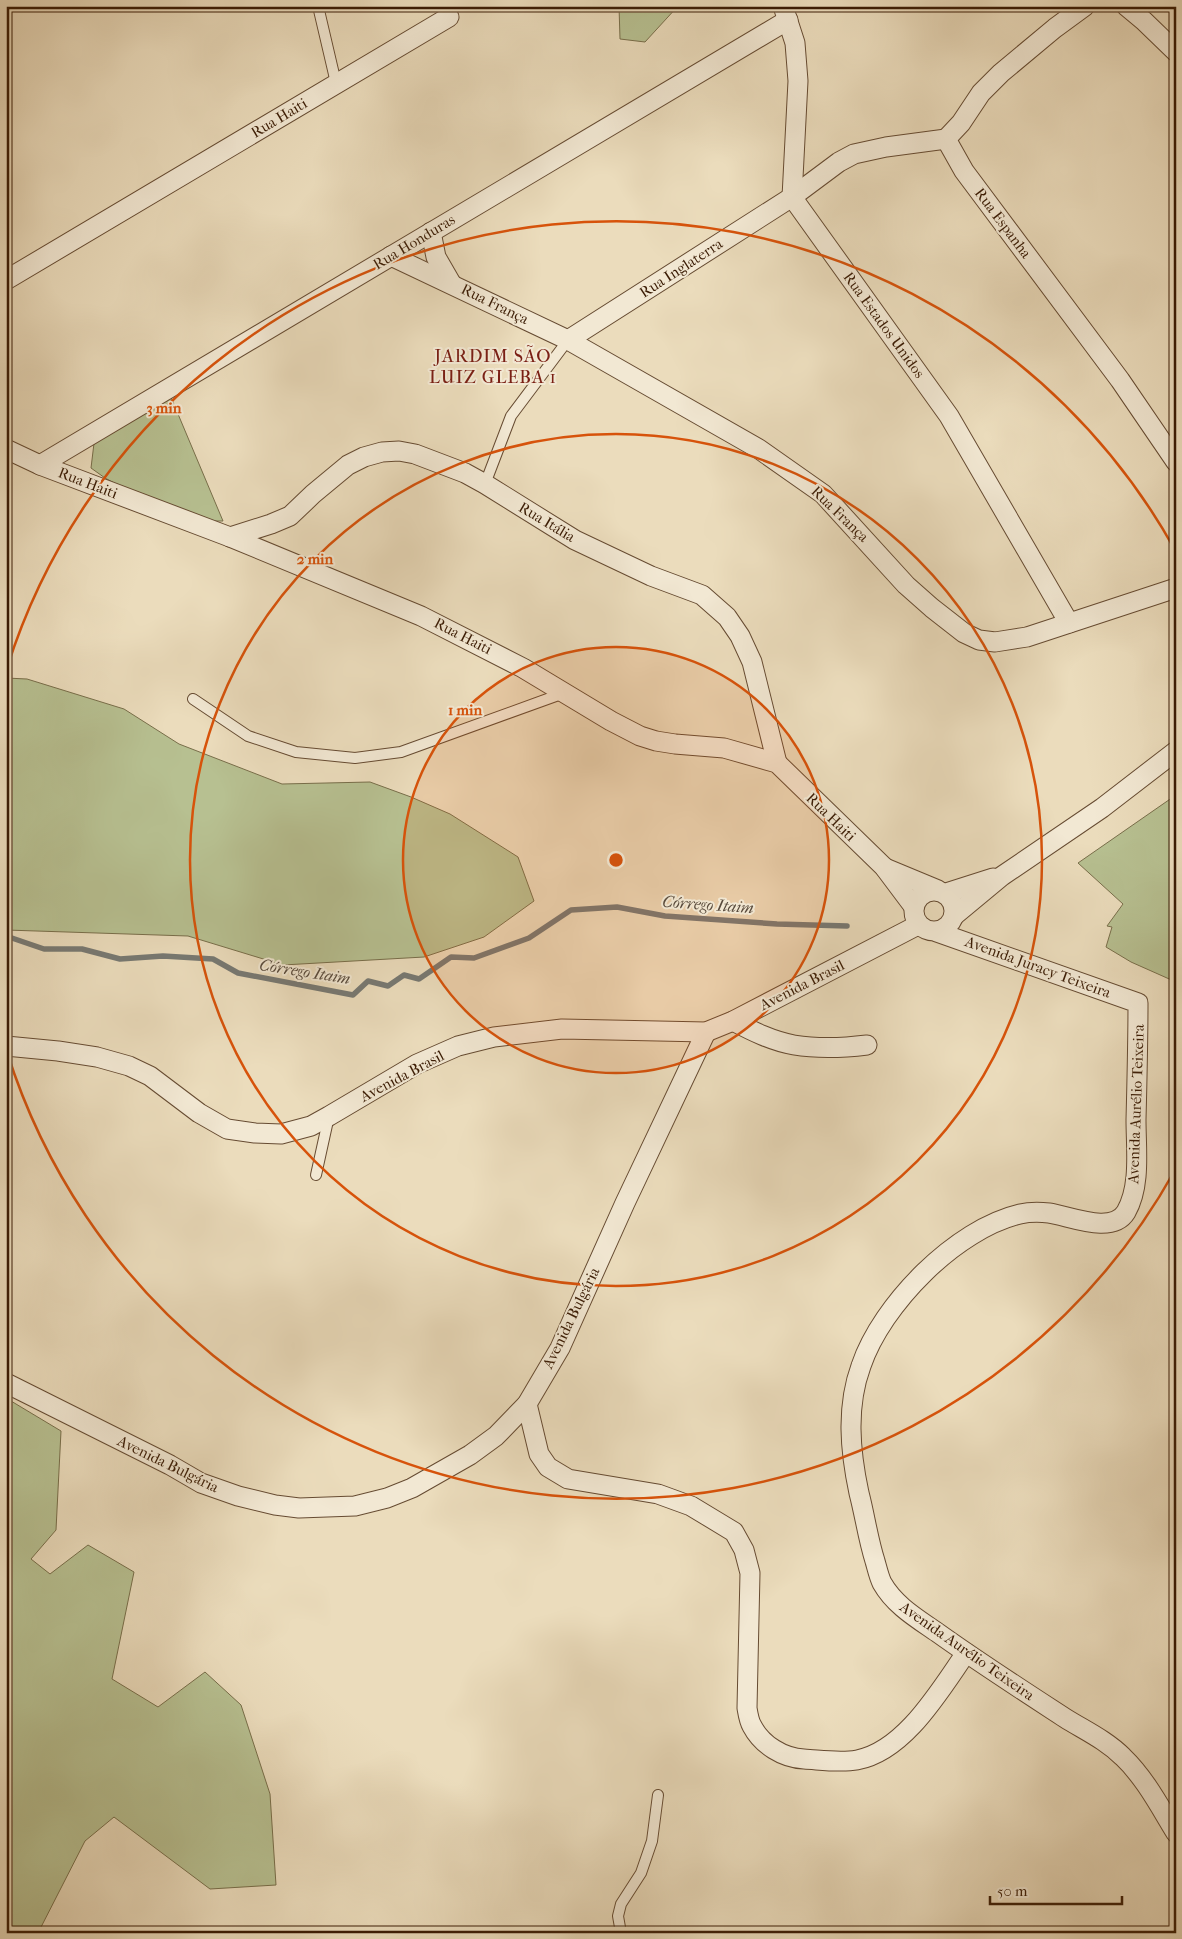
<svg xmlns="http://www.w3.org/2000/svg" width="1182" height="1939" font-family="'IM FELL French Canon',serif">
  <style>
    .green { fill: #b7c091; stroke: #786e4a }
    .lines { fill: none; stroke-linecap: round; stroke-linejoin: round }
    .stream { stroke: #777973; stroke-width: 5.5 }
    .lane-casing { stroke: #664b32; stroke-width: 12 }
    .street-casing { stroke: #664b32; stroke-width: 21 }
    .lane { stroke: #f2e8d3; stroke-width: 10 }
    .street { stroke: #f2e8d3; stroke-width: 19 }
    .ring { fill: none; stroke: #d7530b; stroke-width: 2.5 }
    .labels { text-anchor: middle; stroke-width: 4; stroke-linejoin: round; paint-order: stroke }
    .street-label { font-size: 15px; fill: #3a1b04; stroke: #f2e8d3 }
    .water-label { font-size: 16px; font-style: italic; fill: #584a3c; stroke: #f2e8d3 }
    .quarter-label { font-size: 18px; letter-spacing: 1px; fill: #7a1f14; stroke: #f2e8d3 }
    .centre { fill: #d7530b; stroke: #f2e8d3; stroke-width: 2.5 }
    .ring-label { font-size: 15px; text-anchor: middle; font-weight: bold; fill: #d7530b; stroke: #f2e8d3; stroke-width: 4; stroke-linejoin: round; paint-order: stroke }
  </style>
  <rect width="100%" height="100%" fill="#ebdcbc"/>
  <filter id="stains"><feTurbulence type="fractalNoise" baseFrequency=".004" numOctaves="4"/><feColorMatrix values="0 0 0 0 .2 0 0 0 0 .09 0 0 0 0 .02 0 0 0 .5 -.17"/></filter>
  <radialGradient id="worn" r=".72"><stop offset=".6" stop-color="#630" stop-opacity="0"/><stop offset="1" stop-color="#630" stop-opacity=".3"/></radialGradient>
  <g class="green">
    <polygon points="619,6 678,6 645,42 620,39"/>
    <polygon points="170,395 223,521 196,521 135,494 105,478 91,468 95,435"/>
    <polygon points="6,678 27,679 124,709 179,744 282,784 370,782 411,797 450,814 518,857 534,901 484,937 424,957 283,965 188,936 6,930"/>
    <polygon points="1176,795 1176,982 1131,962 1106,947 1112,927 1107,926 1123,904 1078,863"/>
    <polygon points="6,1398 61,1431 56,1530 31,1559 50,1574 88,1545 134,1572 112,1679 158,1707 205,1672 241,1705 270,1794 276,1885 210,1889 114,1817 85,1841 38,1933 6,1933"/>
  </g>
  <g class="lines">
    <polyline class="stream" points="6,936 44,949 82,949 120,959 163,956 213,959 238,973 353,995 368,981 388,986 404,975 419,979 451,957 474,958 529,938 571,910 617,907 665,916 777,924 847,926"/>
    <g class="lane-casing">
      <g id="lane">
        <polyline points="318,6 336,83"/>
        <polyline points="485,484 511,416 568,340"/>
        <polyline points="193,699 248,736 296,752 355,758 401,752 564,693"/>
        <polyline points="316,1175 329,1116"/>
        <polyline points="621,1933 618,1916 621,1904 641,1873 652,1841 658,1795"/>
      </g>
    </g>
    <g class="street-casing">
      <g id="street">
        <polyline points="783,6 795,43 798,81 792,197 949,416 1069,623"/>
        <polyline points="1085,6 1055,28 1001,73 981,93 961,123 946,139 964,171 1120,380 1176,462"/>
        <polyline points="1126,6 1144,21 1176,52"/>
        <polyline points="431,232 436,257 451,283"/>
        <polyline points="391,256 568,340 759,449 823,494 906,585 932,608 964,633 979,640 995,642 1027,637 1176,588"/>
        <polyline points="6,280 449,17"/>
        <polyline points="568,340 792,197 839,162 854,154 886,147 946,139"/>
        <polyline points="6,449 40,465 230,537 421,616 523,668 611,721 640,736 656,741 675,744 724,748 777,763 884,867 914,907"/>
        <polyline points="40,465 788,20"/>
        <polyline points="230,537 271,524 290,516 313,494 348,465 364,457 382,452 399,451 415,454 465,473 485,484 575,540 651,576 702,595 727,617 740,636 752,662 777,763"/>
        <polyline points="885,868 938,890"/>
        <circle cx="934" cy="911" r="20"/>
        <polyline points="946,893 993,878"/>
        <polyline points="955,915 1002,876 1102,808 1176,751"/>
        <path d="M937,932L1138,1003C1138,1042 1137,1081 1136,1120C1136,1149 1141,1186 1126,1212C1112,1235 1070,1216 1049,1213C1040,1212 1029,1212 1020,1214C956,1229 882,1304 861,1366C846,1407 850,1451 859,1493C865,1516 868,1539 875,1561C877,1568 879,1577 882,1583C895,1606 918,1619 938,1633C980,1663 1022,1690 1065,1718C1084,1730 1106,1740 1123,1757C1145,1778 1160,1807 1176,1833"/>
        <path d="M733,1021C752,1031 772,1041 794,1045C818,1049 843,1048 867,1045"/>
        <polyline points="6,1046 58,1051 97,1057 129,1066 150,1076 199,1113 227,1129 255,1133 281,1134 311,1126 329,1116 417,1064 458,1046 494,1037 562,1029 706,1032 733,1021 918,925"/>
        <polyline points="6,1383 170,1465 201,1483 238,1496 275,1505 299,1508 355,1506 387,1498 412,1488 470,1455 496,1436 527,1404 560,1348 625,1203 706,1032"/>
        <path d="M527,1404L539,1454L548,1467L568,1479L658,1494L691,1506L734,1532L744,1550L750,1573L747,1708C748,1714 749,1721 752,1726C762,1745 783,1758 804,1759C821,1760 840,1763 857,1760C905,1751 940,1690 966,1653"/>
      </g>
    </g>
    <use href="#lane" class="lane"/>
    <use href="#street" class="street"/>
  </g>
  <circle cx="616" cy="860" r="213" fill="#d7530b" fill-opacity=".12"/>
  <g class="ring">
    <circle cx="616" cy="860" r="213"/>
    <circle cx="616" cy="860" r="426"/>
    <path d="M1175 1170A639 639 0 0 1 7 1052M7 668A639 639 0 0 1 1175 550"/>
  </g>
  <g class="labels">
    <g class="street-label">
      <text transform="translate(279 118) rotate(-31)" y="5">Rua Haiti</text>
      <text transform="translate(1003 223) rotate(53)" y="5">Rua Espanha</text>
      <text transform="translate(414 242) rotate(-31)" y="5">Rua Honduras</text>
      <text transform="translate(681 268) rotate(-33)" y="5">Rua Inglaterra</text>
      <text transform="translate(495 304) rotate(26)" y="5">Rua França</text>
      <text transform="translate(884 325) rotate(54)" y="5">Rua Estados Unidos</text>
      <text transform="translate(88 483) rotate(21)" y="5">Rua Haiti</text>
      <text transform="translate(840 514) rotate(44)" y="5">Rua França</text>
      <text transform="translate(547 522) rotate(31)" y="5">Rua Itália</text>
      <text transform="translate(463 636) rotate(27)" y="5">Rua Haiti</text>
      <text transform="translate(831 817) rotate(44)" y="5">Rua Haiti</text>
      <text transform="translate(1038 967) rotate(20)" y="5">Avenida Juracy Teixeira</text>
      <text transform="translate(802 985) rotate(-27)" y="5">Avenida Brasil</text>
      <text transform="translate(402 1076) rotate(-28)" y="5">Avenida Brasil</text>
      <text transform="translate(1136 1104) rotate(-88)" y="5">Avenida Aurélio Teixeira</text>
      <text transform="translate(571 1318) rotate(-64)" y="5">Avenida Bulgária</text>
      <text transform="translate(168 1464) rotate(26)" y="5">Avenida Bulgária</text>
      <text transform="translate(967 1651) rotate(35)" y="5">Avenida Aurélio Teixeira</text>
    </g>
    <g class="water-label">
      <text transform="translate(708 904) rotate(4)" y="6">Córrego Itaim</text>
      <text transform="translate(305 971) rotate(9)" y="6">Córrego Itaim</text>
    </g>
    <g class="quarter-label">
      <text x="493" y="362">JARDIM SÃO<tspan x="493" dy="21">LUIZ GLEBA 1</tspan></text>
    </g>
  </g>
  <circle cx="616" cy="860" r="8" class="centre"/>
  <g class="ring-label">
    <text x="164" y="413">3 min</text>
    <text x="315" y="564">2 min</text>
    <text x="465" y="715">1 min</text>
  </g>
  <rect width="1182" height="1939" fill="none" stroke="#ebdcbc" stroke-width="25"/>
  <rect x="8" y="8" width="1167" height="1924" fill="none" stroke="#3a1b04" stroke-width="2.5"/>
  <rect x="12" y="12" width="1157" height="1914" fill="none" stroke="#3a1b04"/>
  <path d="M990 1896v8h132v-8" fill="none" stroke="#3a1b04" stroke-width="2.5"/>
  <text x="997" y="1896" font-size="15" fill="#3a1b04" stroke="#f2e8d3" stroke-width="4" paint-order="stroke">50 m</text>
  <rect width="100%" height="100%" filter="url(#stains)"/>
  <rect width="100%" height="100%" fill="url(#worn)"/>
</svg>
